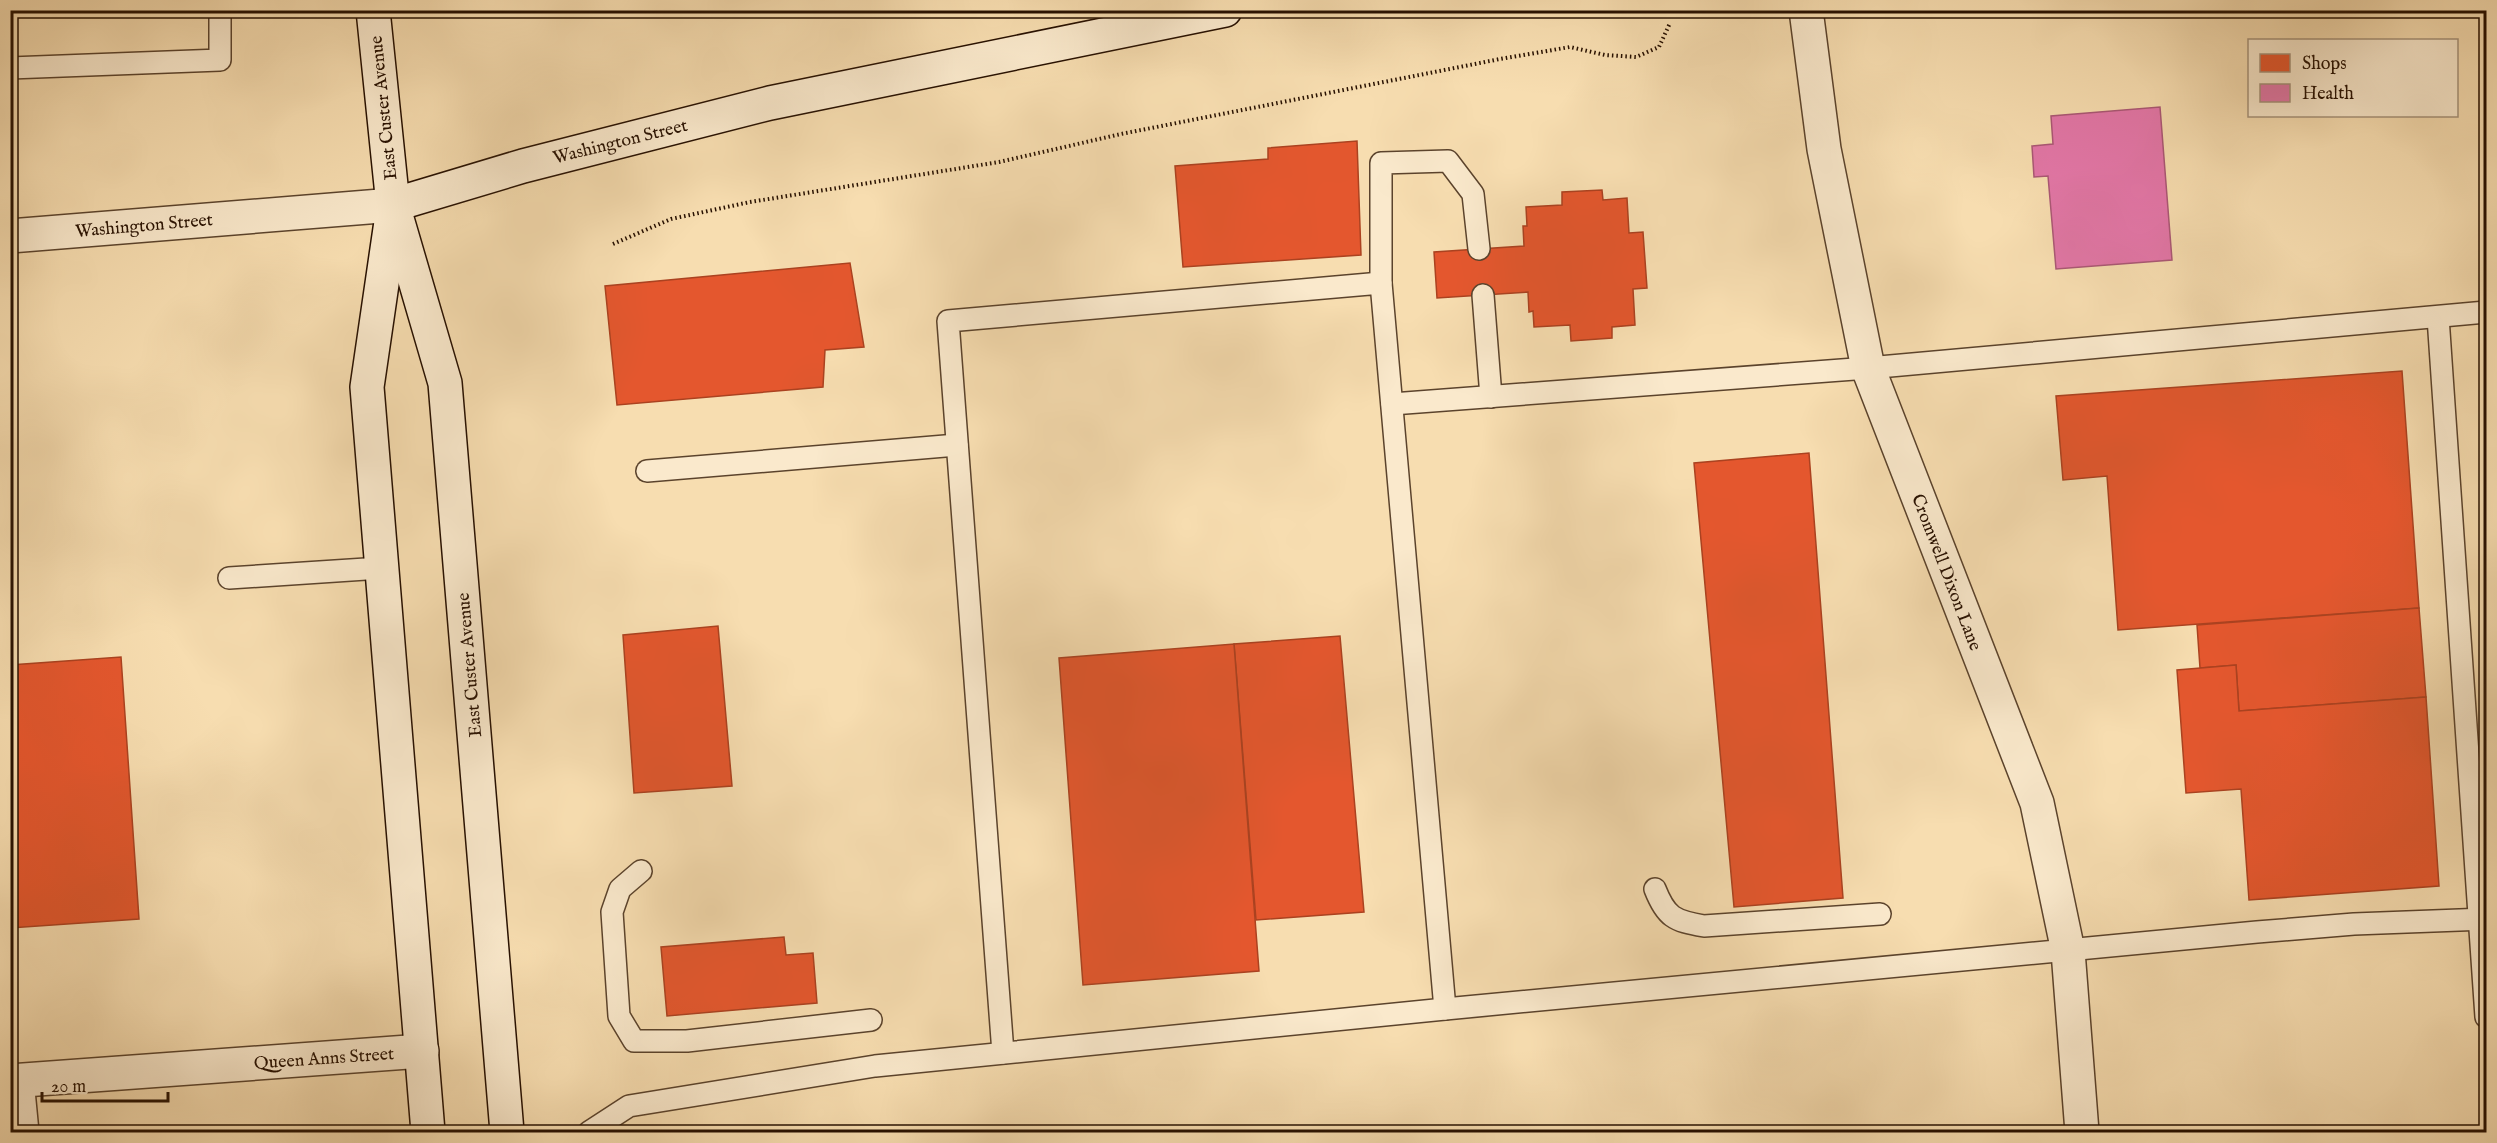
<svg xmlns="http://www.w3.org/2000/svg" width="2497" height="1143" font-family="'IM FELL English',serif">
  <style>
    .shops { fill: #e4572e; stroke: #ab4220; stroke-width: 1.5 }
    .health { fill: #e377a8; stroke: #ab5876; stroke-width: 1.5 }
    .lines { fill: none; stroke-linecap: round; stroke-linejoin: round }
    .service-casing { stroke: #5b432c; stroke-width: 24 }
    .minor-casing { stroke: #5b432c; stroke-width: 36 }
    .tertiary-casing { stroke: #5b432c; stroke-width: 36 }
    .secondary-casing { stroke: #271000; stroke-width: 36 }
    .path { stroke: #271000; stroke-width: 4; stroke-dasharray: 1.5 3; stroke-linecap: butt }
    .service { stroke: #fae9cc; stroke-width: 21 }
    .minor { stroke: #fae9cc; stroke-width: 33 }
    .tertiary { stroke: #fae9cc; stroke-width: 33 }
    .secondary { stroke: #fae9cc; stroke-width: 33 }
    .labels { text-anchor: middle; stroke-width: 6; stroke-linejoin: round; paint-order: stroke }
    .street-label { font-size: 18px; fill: #271000; stroke: #fae9cc }
  </style>
  <rect width="100%" height="100%" fill="#f7ddb0"/>
  <filter id="stains"><feTurbulence type="fractalNoise" baseFrequency=".00333" numOctaves="4"/><feColorMatrix values="0 0 0 0 .2 0 0 0 0 .09 0 0 0 0 .02 0 0 0 .5 -.17"/></filter>
  <radialGradient id="worn" r=".72"><stop offset=".6" stop-color="#630" stop-opacity="0"/><stop offset="1" stop-color="#630" stop-opacity=".3"/></radialGradient>
  <g class="shops">
    <polygon points="1357,141 1361,255 1183,267 1175,166 1268,159 1268,148"/>
    <polygon points="1602,190 1603,200 1627,198 1629,233 1643,232 1647,288 1633,289 1635,325 1612,327 1612,338 1571,341 1570,325 1534,327 1533,311 1529,312 1528,292 1437,298 1434,252 1524,246 1523,226 1527,226 1526,207 1562,205 1562,192"/>
    <polygon points="850,263 864,347 825,350 823,387 617,405 605,286"/>
    <polygon points="2402,371 2419,608 2118,630 2107,476 2063,480 2056,396"/>
    <polygon points="1809,453 1843,898 1734,907 1694,463"/>
    <polygon points="2419,608 2426,697 2239,711 2236,665 2200,668 2197,625"/>
    <polygon points="718,626 732,786 634,793 623,635"/>
    <polygon points="1340,636 1364,912 1256,920 1234,644"/>
    <polygon points="1234,644 1259,971 1083,985 1059,658"/>
    <polygon points="121,657 139,919 10,928 10,665"/>
    <polygon points="2236,665 2239,711 2426,697 2439,886 2249,900 2241,789 2186,793 2177,670"/>
    <polygon points="784,937 786,955 813,953 817,1003 667,1016 661,947"/>
  </g>
  <polygon class="health" points="2160,107 2172,260 2056,269 2048,176 2034,177 2032,146 2053,144 2051,116"/>
  <g class="lines">
    <g class="service-casing">
      <g id="service">
        <polyline points="10,68 220,60 220,10"/>
        <polyline points="1381,283 1381,163 1448,161 1473,194 1479,249"/>
        <polyline points="1483,295 1491,397"/>
        <polyline points="2438,317 2486,1017"/>
        <polyline points="1392,404 1868,368 2486,312"/>
        <polyline points="647,471 957,445"/>
        <polyline points="229,578 381,568"/>
        <polyline points="641,871 620,889 612,912 619,1016 634,1041 687,1041 871,1020"/>
        <path d="M1655,889C1666,917 1674,921 1704,926L1880,914"/>
        <polyline points="1003,1053 948,321 1381,283 1445,1009"/>
        <polyline points="23,1080 28,1132"/>
        <polyline points="589,1132 629,1106 875,1066 1445,1009 2257,932 2354,924 2486,919"/>
      </g>
    </g>
    <g class="minor-casing">
      <g id="minor">
        <polyline points="1806,10 1824,149 1868,368 2037,803 2068,951 2082,1132"/>
        <polyline points="10,1081 422,1051"/>
      </g>
    </g>
    <g class="tertiary-casing">
      <polyline id="tertiary" points="10,236 393,205"/>
    </g>
    <g class="secondary-casing">
      <g id="secondary">
        <polyline points="373,10 393,205 445,383 507,1132"/>
        <polyline points="393,205 523,166 770,103 1225,10"/>
        <polyline points="392,215 367,387 428,1132"/>
      </g>
    </g>
    <polyline class="path" points="613,244 671,219 750,202 999,162 1121,134 1500,59 1570,47 1605,55 1636,57 1659,47 1670,23"/>
    <use href="#service" class="service"/>
    <use href="#minor" class="minor"/>
    <use href="#tertiary" class="tertiary"/>
    <use href="#secondary" class="secondary"/>
  </g>
  <g class="labels">
    <g class="street-label">
      <text transform="translate(383 108) rotate(-96)" y="6">East Custer Avenue</text>
      <text transform="translate(620 141) rotate(-14)" y="6">Washington Street</text>
      <text transform="translate(144 225) rotate(-5)" y="6">Washington Street</text>
      <text transform="translate(1947 572) rotate(69)" y="6">Cromwell Dixon Lane</text>
      <text transform="translate(469 665) rotate(-95)" y="6">East Custer Avenue</text>
      <text transform="translate(324 1058) rotate(-4)" y="6">Queen Anns Street</text>
    </g>
  </g>
  <rect width="2497" height="1143" fill="none" stroke="#f7ddb0" stroke-width="36"/>
  <rect x="12" y="12" width="2473" height="1119" fill="none" stroke="#271000" stroke-width="3"/>
  <rect x="18" y="18" width="2461" height="1107" fill="none" stroke="#271000" stroke-width="1.5"/>
  <rect x="2248" y="39" width="210" height="78" fill="#fae9cc" stroke="#a6927a" stroke-width="1.5"/>
  <rect x="2260" y="54" width="30" height="18" fill="#e4572e" stroke="#a6927a" stroke-width="1.5"/>
  <text x="2302" y="69" font-size="18" fill="#271000">Shops</text>
  <rect x="2260" y="84" width="30" height="18" fill="#e377a8" stroke="#a6927a" stroke-width="1.5"/>
  <text x="2302" y="99" font-size="18" fill="#271000">Health</text>
  <path d="M42 1092v9h126v-9" fill="none" stroke="#271000" stroke-width="3"/>
  <text x="51" y="1092" font-size="18" fill="#271000" stroke="#fae9cc" stroke-width="4.5" paint-order="stroke">20 m</text>
  <rect width="100%" height="100%" filter="url(#stains)"/>
  <rect width="100%" height="100%" fill="url(#worn)"/>
</svg>
